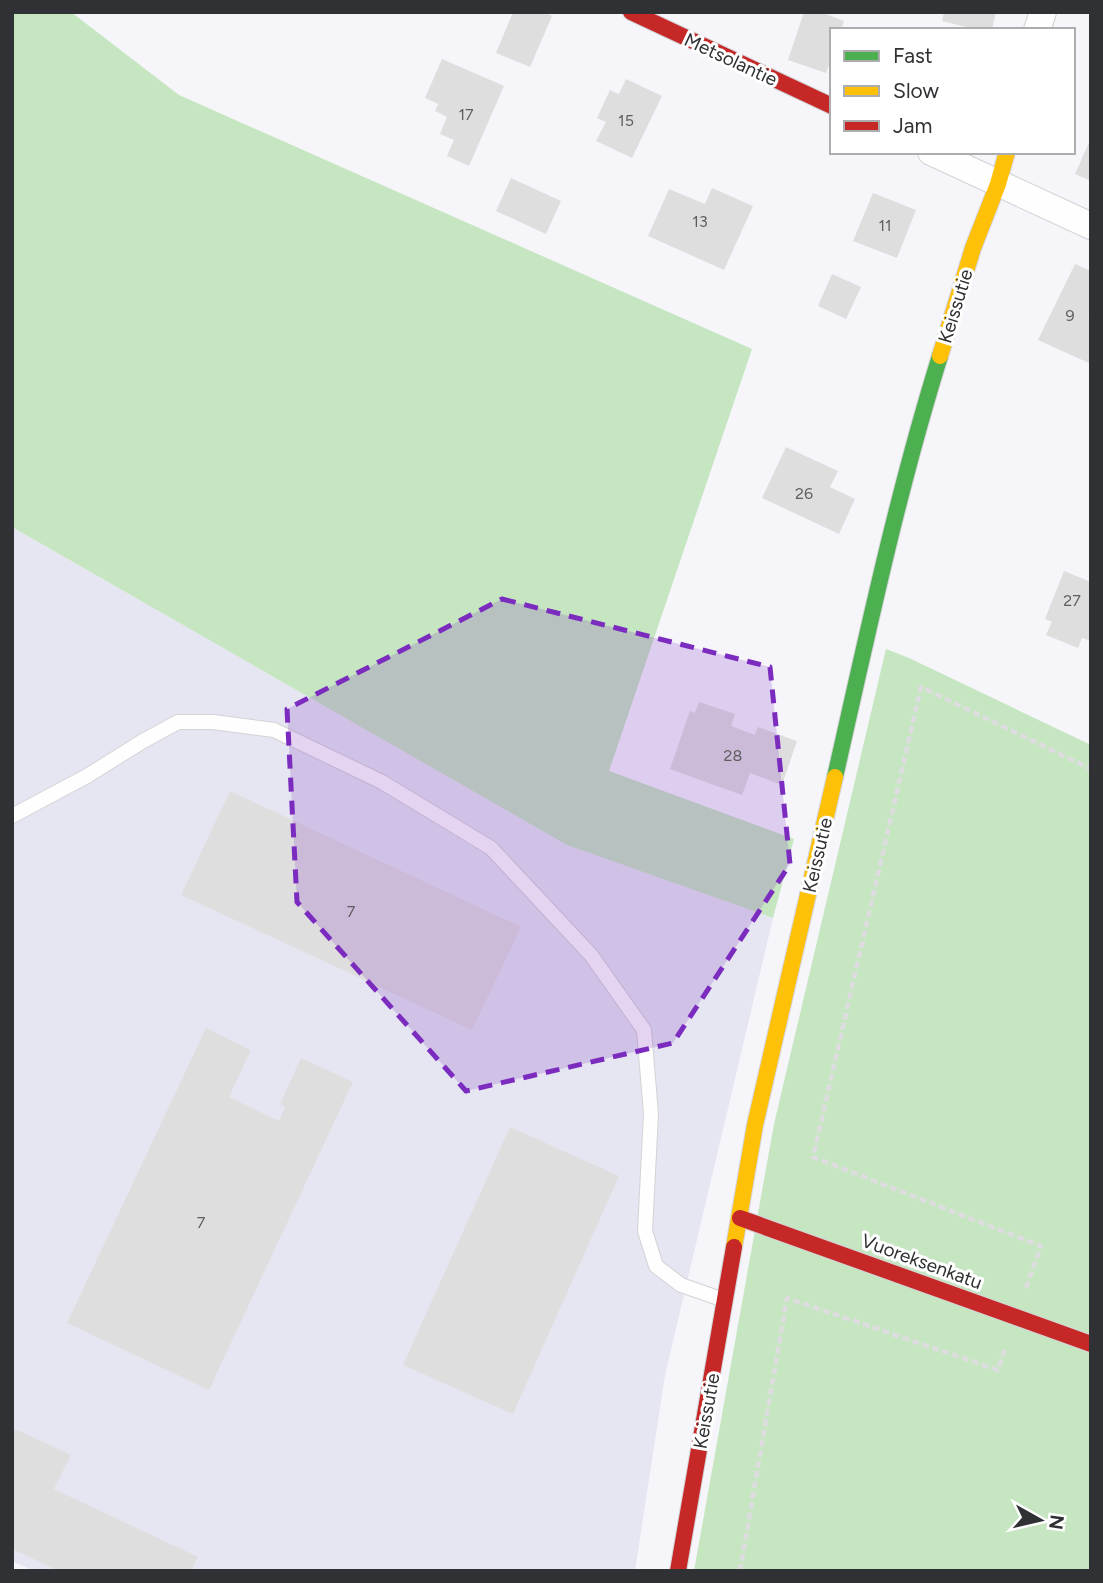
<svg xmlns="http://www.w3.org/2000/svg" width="1103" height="1583" font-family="Figtree,sans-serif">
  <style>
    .built { fill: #e5e6f1 }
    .green { fill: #c6e6c1 }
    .building { fill: #dfdedf }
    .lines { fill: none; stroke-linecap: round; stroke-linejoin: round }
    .lane-casing { stroke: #d3d3d6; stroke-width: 16 }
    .street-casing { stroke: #d3d3d6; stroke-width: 28 }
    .fast-casing { stroke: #d3d3d6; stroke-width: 18 }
    .slow-casing { stroke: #d3d3d6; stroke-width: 18 }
    .jam-casing { stroke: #d3d3d6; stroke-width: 18 }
    .path { stroke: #dddddf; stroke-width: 4.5; stroke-dasharray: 7 3.5; stroke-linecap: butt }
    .lane { stroke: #fefefe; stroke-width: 14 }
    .street { stroke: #fefefe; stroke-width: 26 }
    .fast { stroke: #4caf50; stroke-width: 16 }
    .slow { stroke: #ffc107; stroke-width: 16 }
    .jam { stroke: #c62828; stroke-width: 16 }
    .marked { fill: #7b2cbf; fill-opacity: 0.2; stroke: #7b2cbf; stroke-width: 5; stroke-dasharray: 14 9; stroke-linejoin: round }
    .labels { text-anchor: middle; stroke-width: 6; stroke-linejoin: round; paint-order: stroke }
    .number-label { font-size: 16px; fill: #5e5e60 }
    .street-label { font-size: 19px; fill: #303134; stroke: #fff }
  </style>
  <rect width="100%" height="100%" fill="#f5f5fa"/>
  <polygon class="built" points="12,527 567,845 773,918 665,1375 635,1571 34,1571 12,1561"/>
  <g class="green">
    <polygon points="12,12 71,12 179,95 752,349 609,771 794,839 773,918 567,845 12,527"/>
    <polygon points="886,649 909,658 1091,745 1091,1571 694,1571 774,1124"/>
  </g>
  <g class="building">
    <polygon points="513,12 544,12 552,16 530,67 496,53"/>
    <polygon points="804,12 821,12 844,21 841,30 832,30 832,56 826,73 788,60"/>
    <polygon points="944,12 996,12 992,30 978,30 942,21"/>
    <polygon points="442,59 504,86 469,166 447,156 454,140 440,134 447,117 435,111 438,104 425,98"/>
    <polygon points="626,79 662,96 632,158 596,141 606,122 597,118 610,90 619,94"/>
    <polygon points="1091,138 1091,181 1075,174"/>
    <polygon points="511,178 561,201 546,234 496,211"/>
    <polygon points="712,188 753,206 724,270 648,236 669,189 705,204"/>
    <polygon points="873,193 916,210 897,258 853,241"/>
    <polygon points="1075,264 1091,271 1091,313 1088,318 1091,319 1091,364 1038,340"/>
    <polygon points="832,274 861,287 846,319 818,306"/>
    <polygon points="786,447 838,471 830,487 855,499 839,534 762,498"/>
    <polygon points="1064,571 1091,582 1091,641 1082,638 1078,648 1046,635 1052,622 1045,619"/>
    <polygon points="699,702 735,714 731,726 755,735 758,727 797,741 782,785 750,773 742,795 670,769 690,711 695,713"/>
    <polygon points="230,791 521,927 472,1030 181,895"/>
    <polygon points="206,1028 251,1050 229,1097 279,1121 285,1107 280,1104 301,1058 353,1082 209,1390 67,1323"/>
    <polygon points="510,1127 619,1176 513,1414 403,1365"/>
    <polygon points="15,1429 71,1455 54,1489 198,1557 191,1571 59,1571 12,1549 12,1435"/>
  </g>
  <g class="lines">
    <g class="lane-casing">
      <polyline id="lane" points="12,816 87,776 143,741 178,722 213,722 274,730 382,782 491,848 591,955 644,1030 651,1114 645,1231 656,1266 681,1285 724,1300"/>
    </g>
    <g class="street-casing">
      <g id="street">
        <polyline points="1037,30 1043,12"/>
        <polyline points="931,152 1091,226"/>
      </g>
    </g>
    <g class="fast-casing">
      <path id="fast" d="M835,777C867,636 897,494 940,356"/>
    </g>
    <g class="slow-casing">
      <g id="slow">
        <polyline points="940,356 973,248 998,184 1007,152"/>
        <polyline points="734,1247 755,1125 835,777"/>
      </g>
    </g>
    <g class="jam-casing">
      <g id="jam">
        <polyline points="631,12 832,106"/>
        <polyline points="740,1218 1091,1344"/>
        <polyline points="678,1571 734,1247"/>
      </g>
    </g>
    <g class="path">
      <polyline points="1026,1288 1041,1246 813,1157 921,687 1091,769"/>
      <polyline points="740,1571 787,1298 998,1370 1005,1349"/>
    </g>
    <use href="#lane" class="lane"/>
    <use href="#street" class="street"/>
    <use href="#fast" class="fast"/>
    <use href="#slow" class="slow"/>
    <use href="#jam" class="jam"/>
  </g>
  <path class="marked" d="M502,599L770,667L790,864L673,1043L466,1091L297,902L287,709Z"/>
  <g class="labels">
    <g class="number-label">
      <text x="466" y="120">17</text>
      <text x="626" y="126">15</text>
      <text x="700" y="227">13</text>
      <text x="885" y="231">11</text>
      <text x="1070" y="321">9</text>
      <text x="804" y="499">26</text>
      <text x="1072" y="606">27</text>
      <text x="733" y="761">28</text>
      <text x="351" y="917">7</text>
      <text x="201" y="1228">7</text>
    </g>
    <g class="street-label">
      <text transform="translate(731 59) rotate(25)" y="7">Metsolantie</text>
      <text transform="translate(955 306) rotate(-73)" y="7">Keissutie</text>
      <text transform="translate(817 855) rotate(-77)" y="7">Keissutie</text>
      <text transform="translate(922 1261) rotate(20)" y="7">Vuoreksenkatu</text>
      <text transform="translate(706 1411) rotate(-80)" y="7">Keissutie</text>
    </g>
  </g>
  <rect width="1103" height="1583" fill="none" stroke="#303134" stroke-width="28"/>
  <rect x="830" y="28" width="245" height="126" fill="#ffffff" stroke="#acadae" stroke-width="2"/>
  <rect x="844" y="51" width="35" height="10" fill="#4caf50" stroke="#acadae" stroke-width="2"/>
  <text x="893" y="63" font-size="21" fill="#303134">Fast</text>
  <rect x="844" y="86" width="35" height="10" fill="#ffc107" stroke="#acadae" stroke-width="2"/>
  <text x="893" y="98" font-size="21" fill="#303134">Slow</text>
  <rect x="844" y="121" width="35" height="10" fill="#c62828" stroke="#acadae" stroke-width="2"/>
  <text x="893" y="133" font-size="21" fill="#303134">Jam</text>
  <g transform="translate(1040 1520) rotate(98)" stroke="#ffffff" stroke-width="5" paint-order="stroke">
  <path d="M0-5L12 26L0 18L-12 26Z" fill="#303134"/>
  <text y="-10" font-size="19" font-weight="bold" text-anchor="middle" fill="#303134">N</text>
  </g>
</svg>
